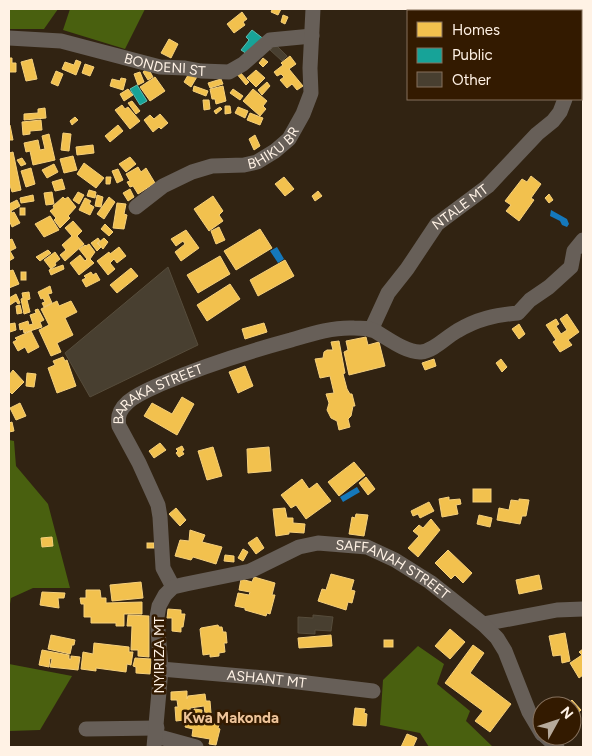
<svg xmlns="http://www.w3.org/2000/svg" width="592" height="756" font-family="Figtree,sans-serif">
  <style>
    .forest { fill: #49600f }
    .water { fill: #1578bb }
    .homes { fill: #f2c14e; stroke: #f6d07b }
    .public { fill: #17a398; stroke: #5dbbaf }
    .building { fill: #483f30; stroke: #564c3b }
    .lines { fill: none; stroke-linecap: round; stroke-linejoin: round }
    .minor { stroke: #675f58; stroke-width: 15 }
    .labels { text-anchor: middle; stroke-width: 5; stroke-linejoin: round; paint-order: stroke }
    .street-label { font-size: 14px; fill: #fff2e5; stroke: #331a00 }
    .neighbourhood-label { font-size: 15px; font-weight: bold; fill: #eec49a; stroke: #331a00 }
  </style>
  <rect width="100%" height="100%" fill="#312312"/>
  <g class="forest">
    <polygon points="9,9 58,9 44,29 9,29"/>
    <polygon points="70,9 145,9 125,49 63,30"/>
    <polygon points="9,440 14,441 16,466 48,504 70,588 33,588 11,598 9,610"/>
    <polygon points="418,646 444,664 437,684 470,711 466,721 493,747 429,747 420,733 380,725 383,680"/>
    <polygon points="9,664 72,676 40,730 9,731"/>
  </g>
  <g class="water">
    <polygon points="551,210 567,219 569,224 567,227 562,225 560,221 550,216"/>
    <polygon points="277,247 284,259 278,263 270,251"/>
    <polygon points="357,487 360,492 343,502 340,497"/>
  </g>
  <g class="homes">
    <polygon points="270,9 281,9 278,15 271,12 272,10"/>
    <polygon points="242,12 247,19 243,22 245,25 234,33 227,24"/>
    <polygon points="283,15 288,17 285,24 281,22"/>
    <polygon points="169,39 178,44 171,58 161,53"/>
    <polygon points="290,56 296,64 289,69 303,86 297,90 292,84 287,88 280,80 284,77 281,74 277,76 274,72 283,65 281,63"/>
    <polygon points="9,58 12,58 12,63 16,63 16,72 9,72"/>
    <polygon points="263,58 268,62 263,67 259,63"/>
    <polygon points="32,59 37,79 26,81 21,62"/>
    <polygon points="76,60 81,62 76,75 62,69 65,62 74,65"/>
    <polygon points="85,64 94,67 90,76 82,73"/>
    <polygon points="148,68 153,77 148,80 143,72"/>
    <polygon points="191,70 198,75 191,87 184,82"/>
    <polygon points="256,70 265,78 256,87 247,78"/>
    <polygon points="56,71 63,74 58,86 51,83"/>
    <polygon points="239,71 249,82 246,85 236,73"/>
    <polygon points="140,72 144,82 138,85 134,74"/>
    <polygon points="155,77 165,91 150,101 140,87"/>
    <polygon points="121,78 126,79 123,90 110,86 112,79 120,81"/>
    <polygon points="221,79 223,84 210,88 208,83"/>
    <polygon points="267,82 270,86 262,95 258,90"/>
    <polygon points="194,86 208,91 206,96 193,91"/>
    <polygon points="223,86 226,101 216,104 215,99 212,99 210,89"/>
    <polygon points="128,89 133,95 124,101 120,94"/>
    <polygon points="233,89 243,96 240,100 230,93"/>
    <polygon points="253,89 267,101 263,106 266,109 260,116 243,101"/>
    <polygon points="203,100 209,100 210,109 204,110"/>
    <polygon points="132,101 140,111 136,114 128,103"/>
    <polygon points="122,105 125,109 128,107 140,121 130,129 115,110"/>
    <polygon points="225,106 230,106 231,113 225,114"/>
    <polygon points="220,107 222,109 216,114 214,111"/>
    <polygon points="238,107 248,111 245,118 235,113"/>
    <polygon points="45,108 46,118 24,120 24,114 38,113 38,109"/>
    <polygon points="250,113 263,118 260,125 247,120"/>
    <polygon points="160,114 168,123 161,129 159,127 153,132 144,120 150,115 154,119"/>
    <polygon points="75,117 78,120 72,125 70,121"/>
    <polygon points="41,120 42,130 30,131 30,134 23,135 22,122"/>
    <polygon points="10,125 13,140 9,140 9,126"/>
    <polygon points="118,125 123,131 110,142 105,136"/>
    <polygon points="63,133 71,134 69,151 61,150"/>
    <polygon points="49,134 55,160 33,165 30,151 26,152 24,143 38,140 40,150 45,149 42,136"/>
    <polygon points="255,135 260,146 254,150 249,139"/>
    <polygon points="93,145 94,153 77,155 76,147"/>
    <polygon points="13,152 21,190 12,192 9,182 9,153"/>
    <polygon points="73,156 77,170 64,173 60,159"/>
    <polygon points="130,157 136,164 126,172 119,164"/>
    <polygon points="22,158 26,164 21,166 17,160"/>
    <polygon points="84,163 104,178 96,188 77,174"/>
    <polygon points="54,164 58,172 47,178 42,170"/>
    <polygon points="138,167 141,172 146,168 155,183 138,194 133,186 130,187 127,182 130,181 126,174"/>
    <polygon points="31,168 35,184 26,187 21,171"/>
    <polygon points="118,169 123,180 117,183 112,171"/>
    <polygon points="531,176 541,184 531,198 534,200 519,221 506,211 511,205 505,201 522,179 527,182"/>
    <polygon points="106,177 111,177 110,184 106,184"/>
    <polygon points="284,177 294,189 285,196 275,184"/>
    <polygon points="62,179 65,189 55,191 52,182"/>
    <polygon points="130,189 134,197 128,201 123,193"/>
    <polygon points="89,190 96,192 95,198 87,196"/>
    <polygon points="318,191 322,196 315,201 312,196"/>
    <polygon points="52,192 54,204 46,205 44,193"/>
    <polygon points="78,192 84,195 79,204 73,200"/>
    <polygon points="549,194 553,200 549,203 545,198"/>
    <polygon points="33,195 34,201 21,203 20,198"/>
    <polygon points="97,195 103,197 101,207 95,206"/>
    <polygon points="213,196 223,211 219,215 223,221 209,231 194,209"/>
    <polygon points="63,197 65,199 68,197 76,207 68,216 70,218 60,228 54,220 56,218 50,211 54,208 53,206"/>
    <polygon points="109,197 115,202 104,219 97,214"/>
    <polygon points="85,198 91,201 89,204 94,207 90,215 79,210"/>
    <polygon points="17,200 20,206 11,211 12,213 14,212 20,223 12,227 9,220 9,204"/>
    <polygon points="117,203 126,204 124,214 127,215 124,229 113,228"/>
    <rect x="20" y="208" width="5" height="7"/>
    <polygon points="50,216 59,230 44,237 35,224"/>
    <polygon points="73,221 82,231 77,236 84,244 65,261 60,255 66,250 62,245 72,236 65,228"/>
    <polygon points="105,224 113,232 109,236 101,229"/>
    <polygon points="219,227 225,240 216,244 211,231"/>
    <polygon points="260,229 272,248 236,270 224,251"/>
    <polygon points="186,230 199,248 181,261 175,252 185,244 183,241 176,246 171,239"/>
    <polygon points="98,238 100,241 97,243 101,247 97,251 91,243"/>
    <polygon points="104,238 108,242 103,249 98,243"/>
    <polygon points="12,239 16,248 10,251 14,258 9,261 9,240"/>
    <polygon points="89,244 95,252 90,259 94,263 79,275 70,263 80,255 85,261 87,259 79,249 85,245 86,246"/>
    <polygon points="119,247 126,256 117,263 114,259 110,263 115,269 108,275 97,261 109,252 110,254"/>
    <polygon points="48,250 51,253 40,261 36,257"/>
    <polygon points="55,252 60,259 55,263 56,265 51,269 44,260"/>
    <polygon points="220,256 230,274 198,293 187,275"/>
    <polygon points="285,260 294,276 258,296 250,280"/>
    <polygon points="63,265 64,269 51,275 49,270"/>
    <polygon points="131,268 138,276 117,293 110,285"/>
    <polygon points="13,270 19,284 9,288 9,271"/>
    <rect x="21" y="272" width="5" height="8"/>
    <polygon points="91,272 93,275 96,273 100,280 86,287 82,280 86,278 84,276"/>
    <polygon points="230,284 240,299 207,321 197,305"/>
    <polygon points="50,286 52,293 48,294 52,303 44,307 42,303 45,302 43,298 41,299 38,292"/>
    <polygon points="29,292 30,299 27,300 30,312 24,314 21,299 23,298 22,293"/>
    <polygon points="16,294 20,303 18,304 16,301 10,305 9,298"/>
    <polygon points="57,301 59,306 71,301 77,312 65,318 73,335 57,343 61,352 51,356 39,330 49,325 41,309"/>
    <polygon points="20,305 22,313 17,314 16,306"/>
    <polygon points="38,309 44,320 40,322 42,327 24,333 23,329 20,330 19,324 28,321 29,325 33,324 30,315 36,313 35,310"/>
    <polygon points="567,314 579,332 568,340 572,345 560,352 553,342 556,340 546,325 556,319 559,324 556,326 561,334 567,330 560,319"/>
    <polygon points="15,323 16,330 10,332 9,324"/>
    <polygon points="264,323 267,332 245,339 242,329"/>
    <polygon points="519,324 525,334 519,339 512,329"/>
    <polygon points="31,331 39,347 28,353 25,347 18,351 13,342 17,340 15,338"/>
    <polygon points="366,337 368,345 379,342 385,366 349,375 344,352 348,350 346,341"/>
    <polygon points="339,341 345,373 343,374 347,389 350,394 352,394 355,406 353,406 351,416 348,419 350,427 339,430 337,421 331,418 327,410 329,403 326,394 334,393 330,376 320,378 315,359 323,358 324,352 327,350 333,350 331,342"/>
    <polygon points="63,357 65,361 67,360 76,386 57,393 48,368 55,365 53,361"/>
    <polygon points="434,359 436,366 425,370 422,363"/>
    <polygon points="501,359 507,367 502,372 496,363"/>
    <polygon points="245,366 253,386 238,393 229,372"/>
    <polygon points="13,370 24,382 12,394 9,391 9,375"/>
    <polygon points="27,373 36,374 34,387 26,386"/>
    <polygon points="182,397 194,404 177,435 144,416 152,403 172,414"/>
    <polygon points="20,403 26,416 16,420 10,408"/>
    <polygon points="12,422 14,431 9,432 9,423"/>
    <polygon points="160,443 166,450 154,458 149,451"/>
    <polygon points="182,446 184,450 182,451 184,454 179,457 176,453 178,451 176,449"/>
    <polygon points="213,447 222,476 207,480 198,451"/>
    <polygon points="269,447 271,471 248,473 247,449"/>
    <polygon points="354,462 365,475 339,496 328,482"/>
    <polygon points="366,477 375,489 368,495 359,483"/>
    <polygon points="302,479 309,489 317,483 331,501 306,519 296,505 291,508 281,495"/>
    <rect x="473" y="489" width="18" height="13"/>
    <polygon points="449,497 449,500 460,499 461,504 456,505 458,514 442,517 439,499"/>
    <polygon points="519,499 529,500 526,516 522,516 520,524 497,520 499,508 509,510 511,500 519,501"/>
    <polygon points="429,502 434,511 420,518 418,514 413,516 411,511"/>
    <polygon points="176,508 186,520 180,526 169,514"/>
    <polygon points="285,508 287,518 293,518 293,523 305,524 304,533 289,532 289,534 276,536 273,509"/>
    <polygon points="356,514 368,515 364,536 349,534 352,517 355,518"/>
    <polygon points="479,515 492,518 490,527 477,524"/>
    <polygon points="431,519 440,530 418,557 408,548 419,536 413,531 419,525 423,528"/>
    <polygon points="190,530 205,535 202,542 222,547 216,564 193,557 191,560 175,556 180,540 189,541"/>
    <polygon points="52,537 53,546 42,547 41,538"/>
    <polygon points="257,537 264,548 256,554 248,543"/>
    <rect x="147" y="543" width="7" height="5"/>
    <polygon points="243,549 248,552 243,561 238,558"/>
    <polygon points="448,550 472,573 463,583 455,575 451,579 435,563"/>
    <polygon points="225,555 234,556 234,562 224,561"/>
    <polygon points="331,574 354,580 351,590 355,591 352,603 348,602 346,610 318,601 322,589 326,590"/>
    <polygon points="539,575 542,589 519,594 516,580"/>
    <polygon points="254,577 275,583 272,595 275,595 270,614 267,613 266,616 245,610 245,608 235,606 238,593 249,595 250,592 239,590 241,579 252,582"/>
    <polygon points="141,582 143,598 112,601 110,585"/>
    <polygon points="86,590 100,590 101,598 106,598 106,603 142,602 142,614 124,614 124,626 116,626 116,623 91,623 91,617 84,617 84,604 81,604 80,598 86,598"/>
    <polygon points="42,592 65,593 64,598 58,598 59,608 40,605"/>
    <polygon points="168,609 181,610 181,614 185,614 183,627 181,627 181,632 172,631 172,618 167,618"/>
    <polygon points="128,615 149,616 149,657 138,656 138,650 131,650 132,626 127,626"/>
    <polygon points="218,625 219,627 222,627 223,632 226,632 227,643 224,643 225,652 219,653 219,656 210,657 210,654 203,655 200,629 201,628"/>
    <polygon points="450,629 465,642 450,659 435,646"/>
    <polygon points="565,633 570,661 562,663 561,655 553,656 549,636"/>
    <polygon points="51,635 75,640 74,645 72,645 70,654 48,649"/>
    <polygon points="331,635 332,646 299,648 298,638"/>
    <rect x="384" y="640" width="9" height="7"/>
    <polygon points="94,643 129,647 129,652 133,652 131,665 127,664 126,672 96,668 96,671 81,669 83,652 93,654"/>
    <polygon points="473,645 484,653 470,673 511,704 490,732 475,721 483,711 445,683"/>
    <polygon points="583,649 583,675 579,678 570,663 582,655 579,652"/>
    <polygon points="42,650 69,655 69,659 71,659 71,656 80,657 78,670 50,667 52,659 50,658 49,667 39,665"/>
    <polygon points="135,658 151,659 150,674 136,673 136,667 133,666"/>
    <polygon points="187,691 187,699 188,696 205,694 206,701 210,701 211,713 205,713 204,706 190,708 192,719 176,721 175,707 178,707 177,700 171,700 171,692"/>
    <polygon points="572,700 581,710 575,716 572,713 572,706 566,706"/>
    <polygon points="355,708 365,709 364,713 367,714 366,726 353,725"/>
    <polygon points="194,709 202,710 201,721 193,720"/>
    <polygon points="572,717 580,727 575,731 572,727"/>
    <polygon points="187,721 204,726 205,722 219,725 218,728 220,729 216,745 209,744 210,739 192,736 193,729 185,727"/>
    <polygon points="407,734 417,738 413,747 401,747"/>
  </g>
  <g class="public">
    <polygon points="252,30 265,40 247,54 241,50 249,40 246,37"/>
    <polygon points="137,85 147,101 140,105 130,89"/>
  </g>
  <g class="building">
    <polygon points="275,44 287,56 282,61 270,50"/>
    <polygon points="168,267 198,345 90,397 65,353"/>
    <polygon points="313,615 333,617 331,631 315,630 315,634 298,633 298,617 313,618"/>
  </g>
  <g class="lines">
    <g class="minor">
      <polyline points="535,9 537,11"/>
      <path id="s1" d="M9,38L61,41L160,67L185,68L201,71L229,72L243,64L270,40L312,36"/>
      <path id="s2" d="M136,207L163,186L192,172L212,166L244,165L257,162L275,151L289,139L303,114L311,93L310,68L313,9"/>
      <path id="s3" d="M371,330L388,293L407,269L437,224L488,186L537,134L553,121L560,112L565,99"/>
      <path id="s4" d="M173,587L163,568L160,517L158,505L139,463L119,426C117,416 120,409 128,402C137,394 150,389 161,384C203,366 247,352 291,340C311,334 332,327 354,328C360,328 367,328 373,330C386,337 406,353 421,352C434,351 446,337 457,331C477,319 495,315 518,313L530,300L549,287L571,267L574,251L583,240"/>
      <polyline points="483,624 557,610 583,609"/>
      <path id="s5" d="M161,669L265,678L373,691"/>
      <polyline points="86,729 157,728"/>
      <polyline points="156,736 196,747"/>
      <polyline points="545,736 557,747"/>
      <path id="s6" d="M154,747L161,669L157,617L159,606L165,595L173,587L186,584L250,571L299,547L318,543L367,547L395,560L430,582L483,624L497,638L505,651L529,712L542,734"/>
    </g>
  </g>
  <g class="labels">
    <g class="street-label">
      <text dy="5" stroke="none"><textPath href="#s1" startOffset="159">BONDENI ST</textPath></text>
      <text dy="5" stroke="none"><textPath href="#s2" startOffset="154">BHIKU BR</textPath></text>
      <text dy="5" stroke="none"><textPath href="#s3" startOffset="154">NTALE MT</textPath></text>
      <text dy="5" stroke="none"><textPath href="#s4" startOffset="228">BARAKA STREET</textPath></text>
      <text dy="5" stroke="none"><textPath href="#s6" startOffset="399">SAFFANAH STREET</textPath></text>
      <text transform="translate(159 655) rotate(-90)" y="5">NYIRIZA MT</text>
      <text dy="5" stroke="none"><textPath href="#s5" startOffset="106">ASHANT MT</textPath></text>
    </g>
    <g class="neighbourhood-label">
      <text x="231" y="723">Kwa Makonda</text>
    </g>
  </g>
  <rect width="592" height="756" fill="none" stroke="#fff2e5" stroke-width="20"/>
  <rect x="407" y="10" width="175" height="90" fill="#331a00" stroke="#85705c"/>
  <rect x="417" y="22" width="25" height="15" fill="#f2c14e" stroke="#85705c"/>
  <text x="452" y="35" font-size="15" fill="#fff2e5">Homes</text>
  <rect x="417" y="48" width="25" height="15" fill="#17a398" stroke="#85705c"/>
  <text x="452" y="60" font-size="15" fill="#fff2e5">Public</text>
  <rect x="417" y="72" width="25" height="15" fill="#483f30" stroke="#85705c"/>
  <text x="452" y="85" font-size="15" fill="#fff2e5">Other</text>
  <g transform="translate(557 721) rotate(50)"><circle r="24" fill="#331a00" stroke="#85705c"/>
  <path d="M0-4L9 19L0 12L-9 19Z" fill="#b7aa9b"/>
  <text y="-8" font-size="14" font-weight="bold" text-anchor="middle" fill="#fff2e5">N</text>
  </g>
</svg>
